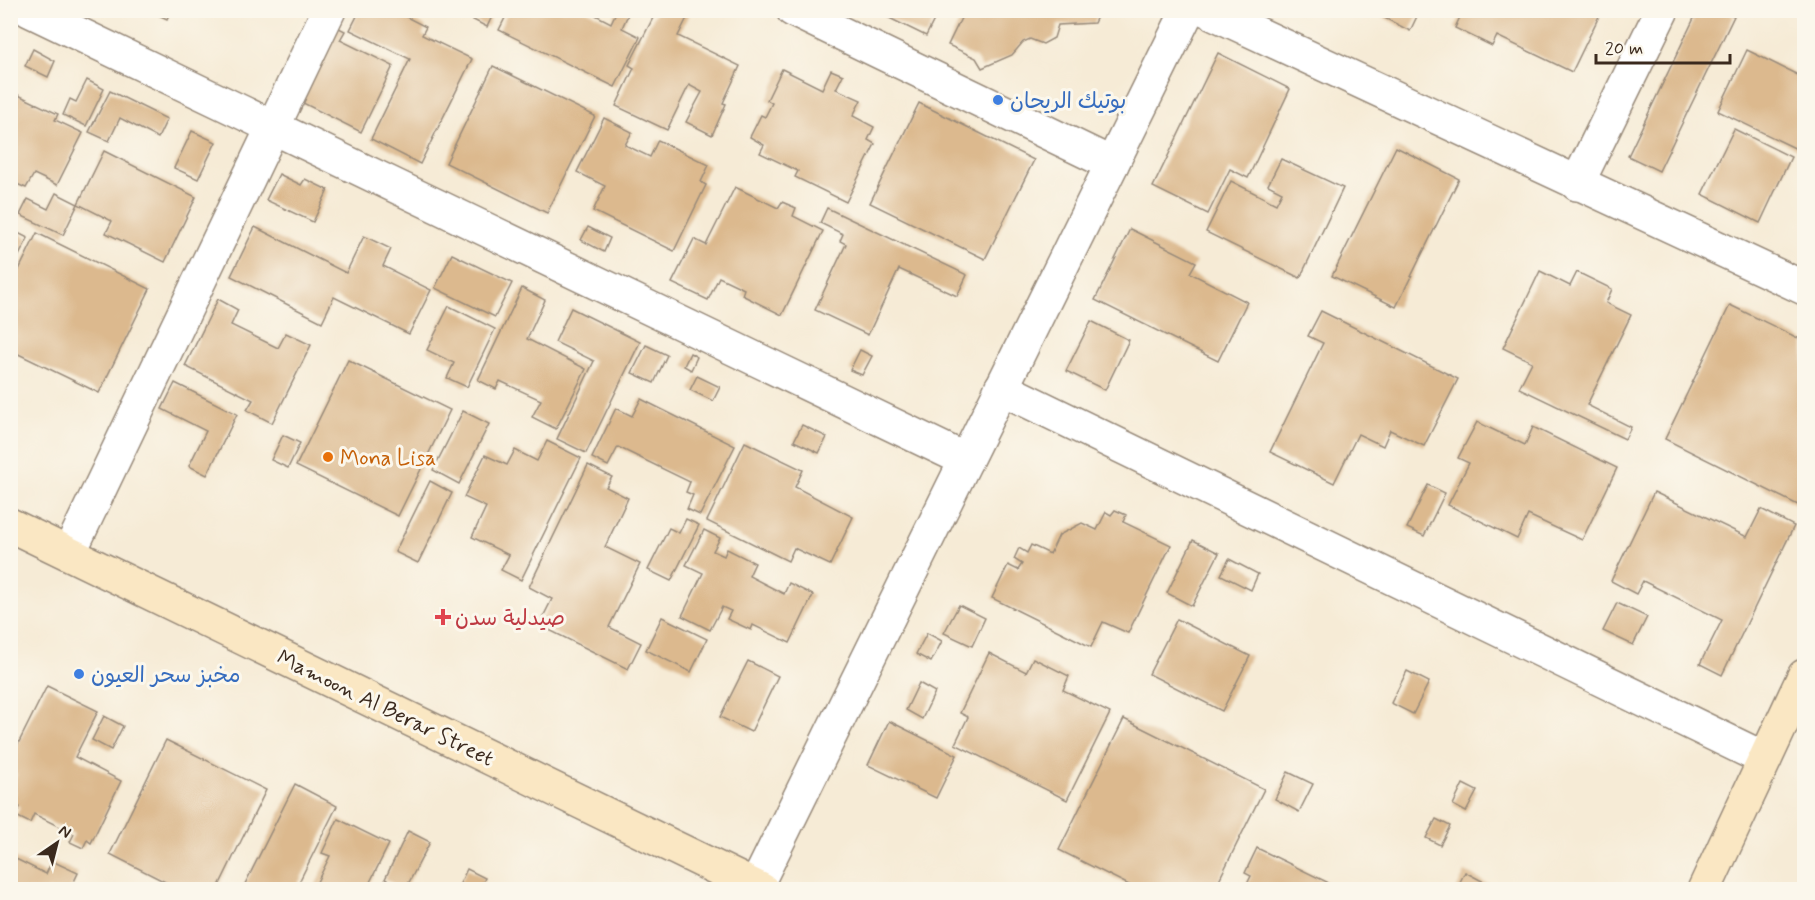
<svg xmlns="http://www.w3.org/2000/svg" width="1815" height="900" font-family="Mynerve,'Playpen Sans Arabic',sans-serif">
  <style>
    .building { fill: #dcb98e }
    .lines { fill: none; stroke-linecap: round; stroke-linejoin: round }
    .street-casing { stroke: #988a7a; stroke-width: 36 }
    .secondary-casing { stroke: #988a7a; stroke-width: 36 }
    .street { stroke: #fff; stroke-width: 33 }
    .secondary { stroke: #fae7c3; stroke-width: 33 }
    .shop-dot { fill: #3f7fe0; stroke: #fbf7ec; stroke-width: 2 }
    .food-dot { fill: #e8710a; stroke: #fbf7ec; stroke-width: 2 }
    .health-dot { fill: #e0444e; stroke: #fbf7ec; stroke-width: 2 }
    .labels { text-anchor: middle; stroke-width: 6; stroke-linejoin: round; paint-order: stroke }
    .shop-label { font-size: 22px; fill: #366cbe; stroke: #fbf7ec; text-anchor: start }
    .food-label { font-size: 22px; fill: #c56008; stroke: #fbf7ec; text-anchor: start }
    .health-label { font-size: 22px; fill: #be3a42; stroke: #fbf7ec; text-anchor: start }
    .street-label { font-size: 22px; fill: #3b2a1e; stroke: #fbf7ec }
  </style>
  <rect width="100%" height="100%" fill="#fbf7ec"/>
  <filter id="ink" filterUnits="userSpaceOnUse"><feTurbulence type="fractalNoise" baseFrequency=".0167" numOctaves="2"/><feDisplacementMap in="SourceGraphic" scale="12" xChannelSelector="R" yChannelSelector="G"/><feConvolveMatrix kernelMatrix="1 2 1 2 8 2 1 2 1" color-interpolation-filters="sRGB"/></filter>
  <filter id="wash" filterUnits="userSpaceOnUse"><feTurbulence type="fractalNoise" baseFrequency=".008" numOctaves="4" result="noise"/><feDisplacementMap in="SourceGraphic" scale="24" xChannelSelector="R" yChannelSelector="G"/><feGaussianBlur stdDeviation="1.35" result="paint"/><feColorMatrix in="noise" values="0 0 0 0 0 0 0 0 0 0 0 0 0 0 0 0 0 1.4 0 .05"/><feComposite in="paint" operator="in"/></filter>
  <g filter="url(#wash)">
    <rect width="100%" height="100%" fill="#f6ebd6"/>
    <g id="blocks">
      <g class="building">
        <polygon points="148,10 171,10 167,19"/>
        <polygon points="350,10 393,10 426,27 422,35 472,59 420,164 371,139 410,59 350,30 358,14"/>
        <polygon points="454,10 495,10 487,27"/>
        <polygon points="509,10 586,10 611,23 617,10 630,10 622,28 640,37 615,87 499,30"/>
        <polygon points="657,10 691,10 678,36 740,66 723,103 726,104 712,135 686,122 702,92 689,85 667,130 616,106 634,68 629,65"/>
        <polygon points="873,10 939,10 926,36"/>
        <polygon points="965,10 1100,10 1094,23 1058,25 1054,38 1043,44 1030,39 1023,42 1012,55 982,68 976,58 948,45"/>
        <polygon points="1369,10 1420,10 1410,31"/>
        <polygon points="1444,10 1602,10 1572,72 1497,36 1492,46 1455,28 1460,17"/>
        <polygon points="1698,10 1722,10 1734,16 1659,171 1628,156"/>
        <polygon points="333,25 345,31 340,40 393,66 361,132 299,101"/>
        <polygon points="33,49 55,61 48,77 25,66"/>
        <polygon points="1747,50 1804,78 1803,152 1718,111"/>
        <polygon points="1218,53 1290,89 1248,178 1230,169 1208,214 1153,187"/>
        <polygon points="493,66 595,116 547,213 446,163"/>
        <polygon points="782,69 822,89 831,70 843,75 836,89 861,100 853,116 874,127 868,140 875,144 846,202 795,177 798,171 760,153 764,145 750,137 761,115 765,117 772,103 767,100"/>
        <polygon points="87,80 104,89 86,126 63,115 70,99 76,102"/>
        <polygon points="110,91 167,119 158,138 120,118 109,141 89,132"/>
        <polygon points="14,93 58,114 55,120 83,133 57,185 34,174 26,188 10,181 10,99"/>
        <polygon points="919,103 1034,160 985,259 870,203"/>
        <polygon points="604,118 632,132 625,145 650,157 658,140 709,165 701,182 706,185 674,251 593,211 605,186 577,172"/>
        <polygon points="1734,129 1791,157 1760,223 1702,194"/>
        <polygon points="192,131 216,142 198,179 174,168"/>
        <polygon points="1396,147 1459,179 1396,307 1332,276"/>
        <polygon points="104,151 196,197 165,262 106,233 112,221 78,204"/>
        <polygon points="1281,159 1343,188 1300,278 1206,232 1231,181 1276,204 1282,192 1268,185"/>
        <polygon points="279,174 301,185 305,179 328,190 313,222 266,200"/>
        <polygon points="735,187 778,208 782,202 796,208 793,216 823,231 782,315 742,295 744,289 719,277 708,300 672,283 694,239 706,245"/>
        <polygon points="56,193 78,204 63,235 20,215 28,199 48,209"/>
        <polygon points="827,208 967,275 957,296 899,269 868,335 815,310 846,244 840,241 843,234 820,223"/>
        <polygon points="255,227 346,273 364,236 391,249 383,266 431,290 409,334 334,297 322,322 231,276"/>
        <polygon points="588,227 610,238 604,252 581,240"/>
        <polygon points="10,229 28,238 12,269 10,268"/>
        <polygon points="1130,229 1196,262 1190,273 1247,302 1218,361 1095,300"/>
        <polygon points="37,233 150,289 99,393 10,350 10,288"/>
        <polygon points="452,254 512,283 495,317 435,288"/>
        <polygon points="1540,271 1570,286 1577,272 1612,289 1606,303 1631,315 1587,405 1631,427 1625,439 1519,388 1532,362 1503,348"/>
        <polygon points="522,288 545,300 527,339 586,369 556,429 532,417 541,400 500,381 496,389 478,380"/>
        <polygon points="218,299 238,310 231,325 278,348 286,333 311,345 272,423 247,410 253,400 185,366"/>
        <polygon points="1730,305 1804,341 1804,508 1665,439"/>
        <polygon points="449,306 495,329 467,387 447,378 454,363 427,350"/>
        <polygon points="571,308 640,342 586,453 557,439 594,361 555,342"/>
        <polygon points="1321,311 1458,379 1424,446 1390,430 1383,446 1358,434 1334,483 1270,452 1323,343 1308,336"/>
        <polygon points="1091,321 1129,340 1105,390 1066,371"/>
        <polygon points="646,345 667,355 654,383 632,373"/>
        <polygon points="860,350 872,356 862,375 850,370"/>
        <polygon points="690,353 697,357 691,370 684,366"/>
        <polygon points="348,360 450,410 398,516 296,466"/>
        <polygon points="697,376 720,387 713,401 690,390"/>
        <polygon points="175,383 237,414 207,475 189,466 206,431 162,409"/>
        <polygon points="641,399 735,446 700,515 687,509 693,495 686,492 690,482 618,447 608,466 592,458 616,408 632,416"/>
        <polygon points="463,411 489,424 459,484 433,470"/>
        <polygon points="1477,422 1525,445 1533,427 1617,468 1582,540 1528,515 1517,539 1448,505 1469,463 1458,458"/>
        <polygon points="802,425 827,437 819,453 794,441"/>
        <polygon points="283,435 300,443 288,468 271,460"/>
        <polygon points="547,441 581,458 521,580 501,570 509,555 472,537 486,507 464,497 485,455 507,465 515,450 537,461"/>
        <polygon points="745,442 803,470 795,487 853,517 830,565 794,548 788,561 707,521"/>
        <polygon points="588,465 612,477 606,487 628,498 605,547 640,564 609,627 641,643 628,669 539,625 552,599 529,587"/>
        <polygon points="430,481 452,493 418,563 395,552"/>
        <polygon points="1428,485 1445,493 1424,536 1407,528"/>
        <polygon points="1654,492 1747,537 1761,509 1794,526 1722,675 1700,664 1722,620 1643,581 1636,594 1611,581"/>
        <polygon points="1115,510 1126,515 1123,522 1171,545 1128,633 1103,622 1091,647 992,598 1008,565 1018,570 1022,564 1014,559 1019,548 1027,553 1031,545 1050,554 1059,535 1082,523 1097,530 1106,512 1111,515"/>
        <polygon points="686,519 699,525 671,581 648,570 669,528 679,533"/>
        <polygon points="704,530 720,538 713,551 724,556 727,549 755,563 749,576 784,594 789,583 813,595 790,643 753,625 751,630 727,619 731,611 722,607 710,630 682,616 703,573 686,565"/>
        <polygon points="1193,540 1219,553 1192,606 1167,593"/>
        <polygon points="1229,559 1258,574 1251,590 1221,575"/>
        <polygon points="1617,603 1647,617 1633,645 1603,631"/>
        <polygon points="959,605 985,618 972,646 944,633"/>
        <polygon points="662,617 707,639 691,672 646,650"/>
        <polygon points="1177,619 1250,656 1222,711 1149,674"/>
        <polygon points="927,633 942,641 931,662 916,654"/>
        <polygon points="989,653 1026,672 1033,658 1069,676 1063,690 1110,713 1067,800 955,744 968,717 960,713"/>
        <polygon points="748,661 778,676 751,732 720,717"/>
        <polygon points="1407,671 1429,682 1413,714 1391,703"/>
        <polygon points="919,683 935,692 922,719 906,710"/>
        <polygon points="47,686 98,711 75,757 121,781 91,843 87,840 83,848 70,842 74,834 34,814 30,823 16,816 20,807 10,802 16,792 10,788 17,774 10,771 10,760"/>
        <polygon points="104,716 123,726 111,750 92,740"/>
        <polygon points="1124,719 1264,789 1214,890 1139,890 1059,850"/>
        <polygon points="889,721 957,755 936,798 868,765"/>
        <polygon points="166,740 266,790 217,890 181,890 110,854"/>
        <polygon points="1288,772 1313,784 1299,812 1275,799"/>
        <polygon points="295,784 337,806 295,890 242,890"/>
        <polygon points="1463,784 1477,791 1466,812 1453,805"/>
        <polygon points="338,819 389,844 366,890 313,890 330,856 322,853"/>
        <polygon points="1436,819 1450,826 1440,845 1426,838"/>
        <polygon points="408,831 430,842 405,890 385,879"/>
        <polygon points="1257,848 1327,882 1323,890 1244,890 1251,876 1245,873"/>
        <polygon points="10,856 46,874 52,861 78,873 70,890 10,890"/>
        <polygon points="467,869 485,878 479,890 457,890"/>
        <polygon points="1465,872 1499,890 1456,890"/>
      </g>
    </g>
  </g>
  <g filter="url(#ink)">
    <use href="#blocks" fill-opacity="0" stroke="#988a7a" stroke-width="1.5"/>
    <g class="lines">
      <g class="street-casing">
        <g id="street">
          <polyline points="29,10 966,460"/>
          <polyline points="793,10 1112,164"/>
          <polyline points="1207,10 1804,288"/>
          <polyline points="1577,184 1662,10"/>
          <polyline points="1001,388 1765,759"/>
          <polyline points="69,553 329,10"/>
          <polyline points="754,890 1188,10"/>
        </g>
      </g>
      <g class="secondary-casing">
        <g id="secondary">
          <polyline points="10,525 762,890"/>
          <polyline points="1704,890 1804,676"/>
        </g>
      </g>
      <use href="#street" class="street"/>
      <use href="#secondary" class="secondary"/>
    </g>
  </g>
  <g class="shop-dot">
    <circle cx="998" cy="100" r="6"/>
    <circle cx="79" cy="674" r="6"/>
  </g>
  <circle class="food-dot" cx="328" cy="457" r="6"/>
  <path class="health-dot" d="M440 608h6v6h6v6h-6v6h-6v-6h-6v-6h6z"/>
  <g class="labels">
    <g class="shop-label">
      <text x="1010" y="108">بوتيك الريحان</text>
      <text x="91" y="682">مخبز سحر العيون</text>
    </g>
    <g class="food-label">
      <text x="340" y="465">Mona Lisa</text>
    </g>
    <g class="health-label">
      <text x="455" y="625">صيدلية سدن</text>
    </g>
    <g class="street-label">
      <text transform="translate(386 707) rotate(26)" y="8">Mamoon Al Berar Street</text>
    </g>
  </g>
  <rect width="1815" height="900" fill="none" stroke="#fbf7ec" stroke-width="36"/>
  <g transform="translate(57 843) rotate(35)" stroke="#fbf7ec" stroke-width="4.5" paint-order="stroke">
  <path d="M0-4.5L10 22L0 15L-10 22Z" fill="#3b2a1e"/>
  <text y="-9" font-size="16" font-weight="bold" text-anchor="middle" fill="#3b2a1e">N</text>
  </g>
  <path d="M1596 54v9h134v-9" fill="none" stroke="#3b2a1e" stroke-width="3"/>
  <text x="1605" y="54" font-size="18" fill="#3b2a1e" stroke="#fbf7ec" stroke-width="4.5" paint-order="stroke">20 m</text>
</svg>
